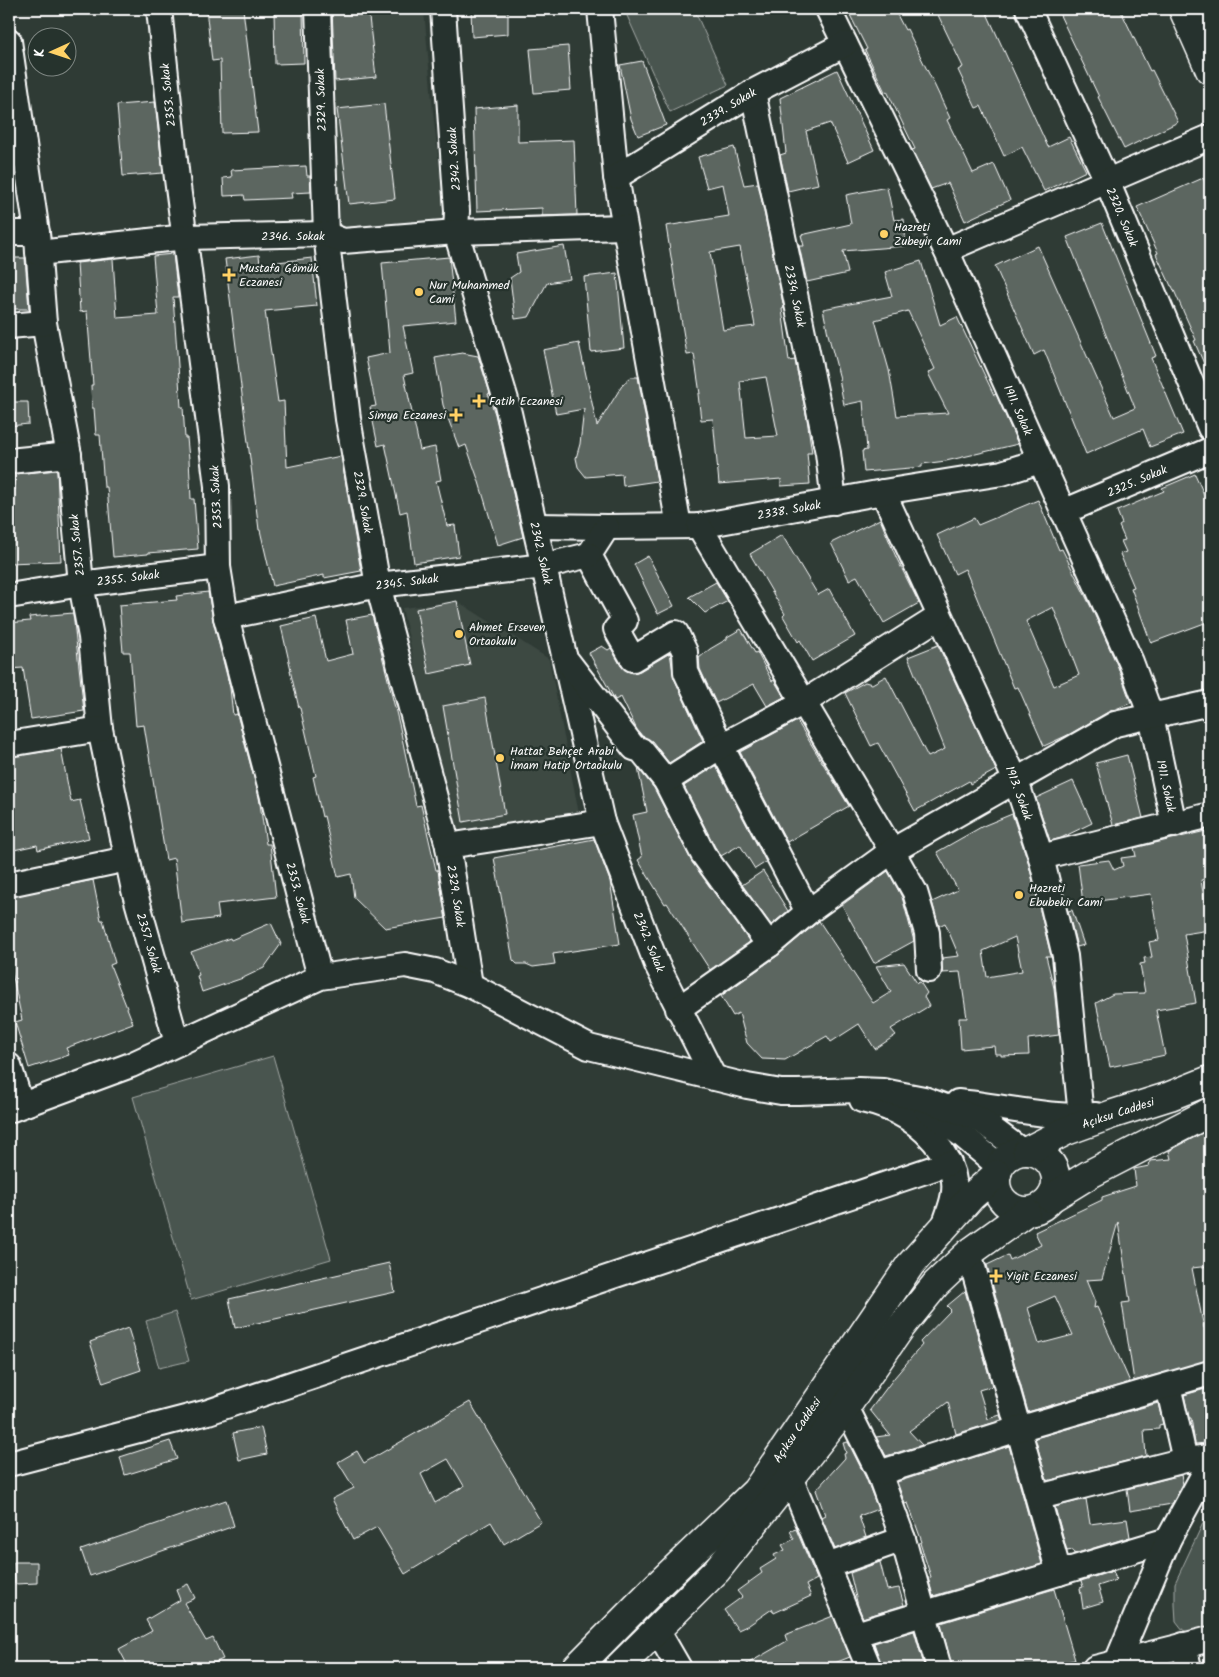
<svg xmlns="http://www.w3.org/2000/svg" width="1219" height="1677" font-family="Kalam,sans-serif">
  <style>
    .built { fill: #3c4842 }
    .green { fill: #4a544f; stroke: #a4aaa7 }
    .building { fill: #5b6661; stroke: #fff; fill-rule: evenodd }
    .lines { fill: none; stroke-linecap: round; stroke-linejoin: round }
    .minor-casing { stroke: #fff; stroke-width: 28 }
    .major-casing { stroke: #fff; stroke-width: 31 }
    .highway-casing { stroke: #fff; stroke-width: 31 }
    .minor { stroke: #26332d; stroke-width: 24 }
    .major { stroke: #26332d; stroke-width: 28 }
    .highway { stroke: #26332d; stroke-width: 28 }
    .poi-dot { fill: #ffd166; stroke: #26332d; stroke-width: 2 }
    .labels { text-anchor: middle; stroke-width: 4.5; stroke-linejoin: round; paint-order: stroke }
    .street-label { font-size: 12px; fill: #fff; stroke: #26332d }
    .poi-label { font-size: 12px; fill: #fff; stroke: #26332d; text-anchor: start }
  </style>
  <rect width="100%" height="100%" fill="#2f3b35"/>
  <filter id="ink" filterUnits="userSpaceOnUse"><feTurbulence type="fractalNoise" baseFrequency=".02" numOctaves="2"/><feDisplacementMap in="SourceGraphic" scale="10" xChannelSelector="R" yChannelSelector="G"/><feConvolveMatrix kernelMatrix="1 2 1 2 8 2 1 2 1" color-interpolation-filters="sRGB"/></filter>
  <g filter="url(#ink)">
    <g class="built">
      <polygon points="310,9 424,9 433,112 446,223 335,236"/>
      <polygon points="457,601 549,659 581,824 448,846 421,692 402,608"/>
    </g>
    <g class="green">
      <polygon points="624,9 694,9 728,85 670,112"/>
      <polygon points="273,1056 331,1259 191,1300 133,1097"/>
      <polygon points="175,1312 189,1361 159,1368 146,1321"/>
      <polygon points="1210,1508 1210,1633 1197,1636 1183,1630 1176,1621 1175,1605 1175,1583"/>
    </g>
    <g class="building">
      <polygon points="206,9 243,9 258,132 222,133 220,60 212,61"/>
      <polygon points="274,9 303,9 304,63 275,64"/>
      <polygon points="332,9 368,9 376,77 335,81"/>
      <polygon points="471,9 508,9 508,34 472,37"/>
      <polygon points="847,9 894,9 905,30 907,29 935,86 950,118 947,120 973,173 994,164 1010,200 965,221 948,183 931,189 912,150 915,149 887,91 885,92 865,50 867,49"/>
      <polygon points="952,9 985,9 1048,147 1069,137 1086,171 1044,191 1022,147 1004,156 981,106 976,108 958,70 963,67 938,15"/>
      <polygon points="1057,9 1120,9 1150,71 1152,70 1178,122 1124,149 1098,97 1099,97"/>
      <polygon points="568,46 571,90 534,93 530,49"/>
      <polygon points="642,61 666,125 638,136 631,119 620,65"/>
      <polygon points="837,70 874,150 848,162 830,123 806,131 818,184 788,191 780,155 786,153 780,98"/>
      <polygon points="155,102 163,173 123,176 117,105"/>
      <polygon points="384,104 395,199 349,204 337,109"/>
      <polygon points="518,105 518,142 574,140 577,215 542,216 542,208 477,211 474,109"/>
      <path d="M734,147L744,185L758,183L784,308L782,309L789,361L795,360L807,419L812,453H807L810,484L781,486V479L719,484L713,419L701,420L698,394H700L694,354L687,355L666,226L729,216L723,184L707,188L698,157ZM740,247L755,326L723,330L710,252ZM766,377L778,436L746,438L740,381Z"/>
      <polygon points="306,166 307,176 310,176 311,192 291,193 292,198 245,200 244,195 224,196 223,178 232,177 231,170"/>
      <polygon points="1203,178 1210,193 1210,377 1194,341 1196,340 1172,286 1171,286 1156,254 1158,253 1137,207"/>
      <polygon points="887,187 894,220 904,219 906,246 843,251 848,273 807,282 799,246 804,246 801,235 851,224 846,195"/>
      <polygon points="1102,223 1156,356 1151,358 1183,434 1150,447 1143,429 1086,454 1044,350 1034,355 995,266 1038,246 1114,417 1135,408 1067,237"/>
      <polygon points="564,246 570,279 547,283 529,317 515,319 510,278 519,272 516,254"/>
      <polygon points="173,254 178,297 173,297 181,407 183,407 185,438 187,438 189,459 191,499 194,499 198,549 148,553 148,554 113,557 107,487 104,487 100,435 96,435 94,408 92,408 91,385 93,385 87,311 80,312 77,263 113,259 117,318 158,315 153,256"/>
      <polygon points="259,255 260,264 312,258 317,306 265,311 278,402 284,401 287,467 341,456 361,571 324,578 324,575 273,586 260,530 259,530 225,259"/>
      <polygon points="449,257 456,321 403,326 413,373 404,375 420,450 435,447 441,480 436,481 447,526 455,525 459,556 414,563 407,511 400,513 385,444 378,446 370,407 376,406 366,358 390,353 382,263"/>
      <polygon points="9,258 25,258 29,309 9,309"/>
      <path d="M921,261L940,325L957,317L994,395L996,394L1018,444L946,461L922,464V467L864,472L862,451L867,450L863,401L844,405L839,379H840L828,334L823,309L892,296L885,272ZM908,311L935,369L928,373L948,413L897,416L889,370L875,320Z"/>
      <polygon points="617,273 624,348 591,352 584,277"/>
      <polygon points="579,343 597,426 623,384 631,377 638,377 657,481 623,486 622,474 586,477 578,467 576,458 580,444 584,409 556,414 543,350"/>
      <polygon points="462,353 478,356 490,393 488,394 495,414 523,537 498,545 479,482 466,445 459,448 443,405 435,358"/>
      <polygon points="9,402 28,402 29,424 9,426"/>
      <polygon points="57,470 61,561 9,563 9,490 15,490 14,474"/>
      <polygon points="1195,474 1210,508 1210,621 1151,643 1131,588 1134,587 1120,554 1126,552 1121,541 1125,540 1119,526 1122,524 1117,511 1164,491 1162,488"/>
      <path d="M1038,500L1059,550L1062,549L1092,609L1118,667L1131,703L1108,712L1070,734L1044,746L1018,687L1014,688L965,569L955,574L937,535L974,518L978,525ZM1053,607L1079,675L1054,686L1026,621Z"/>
      <polygon points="880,519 896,557 919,603 884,623 857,576 849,580 831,543"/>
      <polygon points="782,535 818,595 829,589 855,636 812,661 800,640 798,642 783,616 785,614 750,554"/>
      <polygon points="648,556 674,606 658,614 634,564"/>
      <polygon points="716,582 728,601 705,613 689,597"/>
      <polygon points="208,592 213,620 230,688 233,715 237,714 259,797 266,844 270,844 276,897 217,904 219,918 182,923 174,858 166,860 144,725 136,726 130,652 123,652 119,605 177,600 176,596"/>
      <polygon points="457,601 470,665 429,674 416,609"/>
      <polygon points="73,613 84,711 31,719 23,668 9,669 9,623 30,621 29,617"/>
      <polygon points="372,615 400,728 416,806 421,805 436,870 438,870 446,918 385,928 354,898 351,874 338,877 324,816 322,817 313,777 316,776 300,708 299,708 290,670 291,670 281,626 316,618 326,661 353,654 346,620"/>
      <polygon points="741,629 755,653 757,652 772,681 774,680 784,697 767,706 754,684 716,703 700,669 699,658 710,649 727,639 727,637"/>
      <polygon points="938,645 996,770 970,784 969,781 915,811 878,743 871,746 845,693 865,682 872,684 886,676 928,757 945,749 908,657"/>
      <polygon points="602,646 608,650 611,648 621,666 627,671 633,673 640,671 670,653 674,678 703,741 669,763 652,741 642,736 637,730 621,697 615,700 589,653"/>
      <polygon points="485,698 505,814 463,822 443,706"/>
      <polygon points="797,721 849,806 787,842 740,752"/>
      <polygon points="61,749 71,802 80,800 89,838 38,850 37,845 9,851 9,757"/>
      <polygon points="1127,755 1143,818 1113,825 1096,763"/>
      <polygon points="716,766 766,862 755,869 740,845 721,856 715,847 684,786"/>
      <polygon points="638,768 654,788 692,862 750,942 710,970 667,903 665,904 638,860 642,857 633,815 647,812"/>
      <polygon points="1073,781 1092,823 1061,838 1050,841 1036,798"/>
      <path d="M1012,814L1028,861L1051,956H1046L1054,988L1059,1035L1028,1039L1029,1055L1001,1056V1054H995L994,1046L961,1049L959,1018H967L960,972L942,973V958L959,956L945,923L939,926L932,902L958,890L937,852L983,826ZM1015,937L1022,971L987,977L983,951Z"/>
      <polygon points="1210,830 1210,868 1204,869 1206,879 1201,880 1209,930 1184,934 1196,1003 1156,1010 1165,1055 1110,1067 1096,1003 1113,994 1145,993 1140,964 1145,963 1144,958 1152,957 1149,942 1159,940 1151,894 1083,903 1078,864 1109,860 1114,870 1123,866 1121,858 1136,856 1134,848"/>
      <polygon points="594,839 610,881 620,944 553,954 555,964 533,967 526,964 517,964 513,960 494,858"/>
      <polygon points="763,871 788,911 771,925 742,885"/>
      <polygon points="888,871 902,897 914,941 874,963 842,905"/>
      <polygon points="93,880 101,920 103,920 115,963 110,965 133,1023 66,1048 69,1055 29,1068 15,1022 22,1020 9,958 9,897"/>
      <polygon points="1072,910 1084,945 1077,947 1068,911"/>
      <polygon points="819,921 873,1003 891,992 876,966 904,963 917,983 920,982 927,993 924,997 929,1006 891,1029 896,1035 875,1049 859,1024 831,1042 827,1036 785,1060 762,1059 747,1043 739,1013 733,1016 721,996 777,956"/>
      <polygon points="271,923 281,944 264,968 243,978 202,992 197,976 199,975 191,952 230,938 231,940"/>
      <path d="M1210,1129V1266L1192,1268L1204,1328L1210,1327V1360L1134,1381L1122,1303L1130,1302L1118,1222L1102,1279L1086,1280L1095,1302L1094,1308L1097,1307L1130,1382L1028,1412L987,1265L1008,1255L1010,1260L1041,1245L1035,1232L1102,1200V1197L1136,1186L1134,1169L1149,1166L1150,1161L1171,1159L1169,1151ZM1055,1296L1073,1335L1039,1344L1028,1308Z"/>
      <polygon points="389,1263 395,1292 235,1328 229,1299"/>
      <polygon points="965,1291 992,1386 979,1390 988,1419 1000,1415 1002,1420 956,1434 948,1402 909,1431 922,1445 886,1456 876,1437 890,1435 870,1410 894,1378 922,1345 920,1342 951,1310 947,1306"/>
      <polygon points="128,1328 141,1370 103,1383 90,1342"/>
      <polygon points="1209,1388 1210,1394 1210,1431 1206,1432 1207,1443 1195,1444 1191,1418 1189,1418 1184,1395"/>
      <path d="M470,1402L541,1522L504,1544L491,1522L405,1574L377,1527L353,1540L332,1499L354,1488L338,1462L357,1451L364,1463ZM448,1459L464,1486L435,1503L421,1474Z"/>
      <polygon points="1158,1403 1163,1424 1159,1425 1159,1429 1144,1430 1146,1456 1047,1481 1035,1438"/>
      <polygon points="261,1427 267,1454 239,1460 233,1433"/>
      <polygon points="170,1441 177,1459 125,1475 120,1457"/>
      <polygon points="848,1442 866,1478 878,1509 859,1516 866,1537 835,1549 821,1517 825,1515 816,1490 845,1458 844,1454 846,1453 843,1443"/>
      <polygon points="1009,1446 1042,1564 933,1596 928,1578 931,1577 920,1543 922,1542 908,1503 905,1504 897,1482"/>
      <polygon points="1181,1475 1183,1484 1172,1504 1130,1511 1127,1489"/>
      <polygon points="1086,1499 1090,1524 1127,1519 1130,1537 1074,1554 1073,1550 1067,1551 1055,1507"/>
      <polygon points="226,1500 234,1526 90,1576 81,1550"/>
      <polygon points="796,1529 817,1579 806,1585 811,1596 774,1613 772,1609 749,1625 738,1630 724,1610 742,1597 737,1591 762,1573 760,1569 776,1559 774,1555 785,1550 782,1545 794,1539 790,1531"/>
      <polygon points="14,1562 37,1562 37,1583 15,1584"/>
      <polygon points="880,1562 887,1590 899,1588 904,1605 863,1618 858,1606 850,1573"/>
      <polygon points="1113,1571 1116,1580 1098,1586 1103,1602 1083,1608 1080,1588 1083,1587 1081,1581"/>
      <polygon points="188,1584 195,1598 184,1603 206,1641 213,1638 223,1659 202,1668 129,1668 119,1649 152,1631 146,1620 180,1600 176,1590"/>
      <polygon points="1054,1589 1075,1660 1040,1668 952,1668 941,1623"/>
      <polygon points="833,1616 850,1657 822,1668 740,1668 787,1641 785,1635"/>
      <polygon points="914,1631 925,1668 882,1668 874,1643"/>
    </g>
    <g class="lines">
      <g class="minor-casing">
        <g id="minor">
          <polyline points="159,9 177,179 217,486 218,567 226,617 320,977"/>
          <polyline points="318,9 326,234 348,419 378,585 448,846 470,985"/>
          <polyline points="443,9 457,211 456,232 506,400 602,822 657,965 714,1078"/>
          <polyline points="600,9 616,177 679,526"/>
          <polyline points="828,9 946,250 1131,662 1151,716 1174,825"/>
          <polyline points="1028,9 1107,181 1210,428"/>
          <polyline points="9,41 37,233 44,323 69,455 81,584 91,637 100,729 134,890 177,1043"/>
          <polyline points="753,92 828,453 834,502"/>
          <polyline points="616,177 753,92 845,44"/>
          <polyline points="9,233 37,233 38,253 186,237 326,234 343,241 456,232 624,227"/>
          <polyline points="946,250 1210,137"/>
          <polyline points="9,326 44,323"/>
          <polyline points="9,461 69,455"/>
          <polyline points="883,492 1016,781 1041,857 1065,956 1081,1116"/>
          <polyline points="1063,512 1210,450"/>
          <polyline points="535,526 607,527 699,526 883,492 1002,473 1040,461"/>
          <polyline points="699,526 892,851 915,892 927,933 929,970"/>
          <polyline points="607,527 589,555 625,621 616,629 633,659 676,633 685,652 686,672 721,746 808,912"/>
          <polyline points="9,596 81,584 218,567"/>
          <polyline points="226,617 378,585 544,566 589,555"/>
          <polyline points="568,662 634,748 641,750 666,781 703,854 769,945 808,912 892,851 1115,724 1210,703"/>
          <polyline points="9,744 100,729"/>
          <polyline points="666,781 721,746 804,702 939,617"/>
          <polyline points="448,846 602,822"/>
          <polyline points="1041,857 1210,815"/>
          <polyline points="9,884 127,859"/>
          <polyline points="678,1009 769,945"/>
          <polyline points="9,1066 21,1104"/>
          <path d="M862,1100C894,1107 922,1122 941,1150C947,1160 953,1169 954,1181C956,1196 949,1212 944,1226"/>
          <path d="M958,1102C1004,1106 1049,1119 1096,1115"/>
          <polyline points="926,1109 962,1135 1000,1167"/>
          <polyline points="9,1110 131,1065 320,977 405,965 435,971 470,985 589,1047 747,1086 781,1092 798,1092 858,1090 883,1091 924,1099 979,1119 1023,1152"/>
          <polyline points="969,1253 1059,1573"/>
          <polyline points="1168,1386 1185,1460"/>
          <polyline points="846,1407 879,1473 903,1539 939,1668"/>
          <polyline points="9,1464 208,1412 949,1163"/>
          <polyline points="879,1473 1018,1429 1210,1373"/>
          <polyline points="790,1477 869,1668"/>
          <polyline points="1039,1497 1185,1460 1210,1457"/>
          <polyline points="827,1566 903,1539"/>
          <polyline points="657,1630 679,1668"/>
          <polyline points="856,1634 1168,1540"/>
          <polyline points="1184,1645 1189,1668"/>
          <polyline points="1117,1662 1168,1540 1210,1463"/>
          <polyline points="1095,1668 1210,1639"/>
        </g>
      </g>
      <g class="major-casing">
        <g id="major">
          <circle cx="1026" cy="1181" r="30"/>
          <polyline points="1027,1151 1066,1131 1113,1114 1170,1096 1210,1080"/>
          <polyline points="1051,1198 1090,1174 1210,1112"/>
          <polyline points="576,1668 658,1585 756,1491 910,1265 972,1196 997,1174"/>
          <polyline points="618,1668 717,1570 846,1407 901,1327 936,1284 969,1253 1026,1212"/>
        </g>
      </g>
      <g class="highway-casing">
        <g id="highway">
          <polyline points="1183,9 1210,70"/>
          <polyline points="1209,9 1210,11"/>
        </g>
      </g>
      <use href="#minor" class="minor"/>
      <use href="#major" class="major"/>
      <use href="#highway" class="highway"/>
    </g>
  </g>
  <g class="poi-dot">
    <circle cx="884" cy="234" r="5"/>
    <path d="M226.5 267.5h5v5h5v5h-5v5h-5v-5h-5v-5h5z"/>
    <circle cx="419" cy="292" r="5"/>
    <path d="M476.5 393.5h5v5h5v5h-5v5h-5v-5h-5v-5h5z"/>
    <path d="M453.5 407.5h5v5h5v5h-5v5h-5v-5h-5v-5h5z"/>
    <circle cx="459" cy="634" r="5"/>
    <circle cx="500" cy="758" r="5"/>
    <circle cx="1019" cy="895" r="5"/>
    <path d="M993.5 1268.5h5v5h5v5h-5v5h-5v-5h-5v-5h5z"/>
  </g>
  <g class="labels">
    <g class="street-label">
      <text transform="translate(168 95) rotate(-96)" y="4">2353. Sokak</text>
      <text transform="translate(321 100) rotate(-92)" y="4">2329. Sokak</text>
      <text transform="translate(728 107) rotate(-31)" y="4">2339. Sokak</text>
      <text transform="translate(454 159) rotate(-94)" y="4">2342. Sokak</text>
      <text transform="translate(1122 217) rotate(67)" y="4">2320. Sokak</text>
      <text x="293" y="240">2346. Sokak</text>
      <text transform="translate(795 296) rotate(78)" y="4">2334. Sokak</text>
      <text transform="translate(1018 410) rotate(66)" y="4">1911. Sokak</text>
      <text transform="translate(1137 481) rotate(-23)" y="4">2325. Sokak</text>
      <text transform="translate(216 497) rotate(-93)" y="4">2353. Sokak</text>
      <text transform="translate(363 502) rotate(80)" y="4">2329. Sokak</text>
      <text transform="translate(789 510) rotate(-10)" y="4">2338. Sokak</text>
      <text transform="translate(77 545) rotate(-96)" y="4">2357. Sokak</text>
      <text transform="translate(541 553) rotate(77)" y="4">2342. Sokak</text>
      <text transform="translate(128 578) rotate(-7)" y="4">2355. Sokak</text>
      <text transform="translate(407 582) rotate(-7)" y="4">2345. Sokak</text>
      <text transform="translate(1166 786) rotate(78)" y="4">1911. Sokak</text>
      <text transform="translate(1019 793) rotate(70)" y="4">1913. Sokak</text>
      <text transform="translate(298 893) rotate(75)" y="4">2353. Sokak</text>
      <text transform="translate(456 896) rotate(81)" y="4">2329. Sokak</text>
      <text transform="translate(649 942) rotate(68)" y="4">2342. Sokak</text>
      <text transform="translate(149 943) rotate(74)" y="4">2357. Sokak</text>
      <text transform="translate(1118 1113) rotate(-18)" y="4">Açıksu Caddesi</text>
      <text transform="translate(797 1430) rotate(-56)" y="4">Açıksu Caddesi</text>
    </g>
    <g class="poi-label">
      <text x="894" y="231">Hazreti<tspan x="894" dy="14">Zubeyir Cami</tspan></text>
      <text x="239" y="272">Mustafa Gömük<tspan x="239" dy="14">Eczanesi</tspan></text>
      <text x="429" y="289">Nur Muhammed<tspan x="429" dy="14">Cami</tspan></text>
      <text x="489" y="405">Fatih Eczanesi</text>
      <text x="446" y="419" text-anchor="end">Simya Eczanesi</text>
      <text x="469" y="631">Ahmet Erseven<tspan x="469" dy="14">Ortaokulu</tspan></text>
      <text x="510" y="755">Hattat Behçet Arabi<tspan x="510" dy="14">İmam Hatip Ortaokulu</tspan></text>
      <text x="1029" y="892">Hazreti<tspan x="1029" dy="14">Ebubekir Cami</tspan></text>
      <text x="1006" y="1280">Yigit Eczanesi</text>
    </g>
  </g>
  <rect width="1219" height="1677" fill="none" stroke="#26332d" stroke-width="30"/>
  <rect x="15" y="15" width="1189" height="1647" fill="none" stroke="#fff" stroke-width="2" filter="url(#ink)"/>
  <g transform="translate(52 52) rotate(267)"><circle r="24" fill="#26332d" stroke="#7d8581"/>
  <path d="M0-4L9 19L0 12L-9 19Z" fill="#ffd166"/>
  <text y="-8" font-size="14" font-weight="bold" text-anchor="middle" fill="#ffffff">K</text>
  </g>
</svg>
